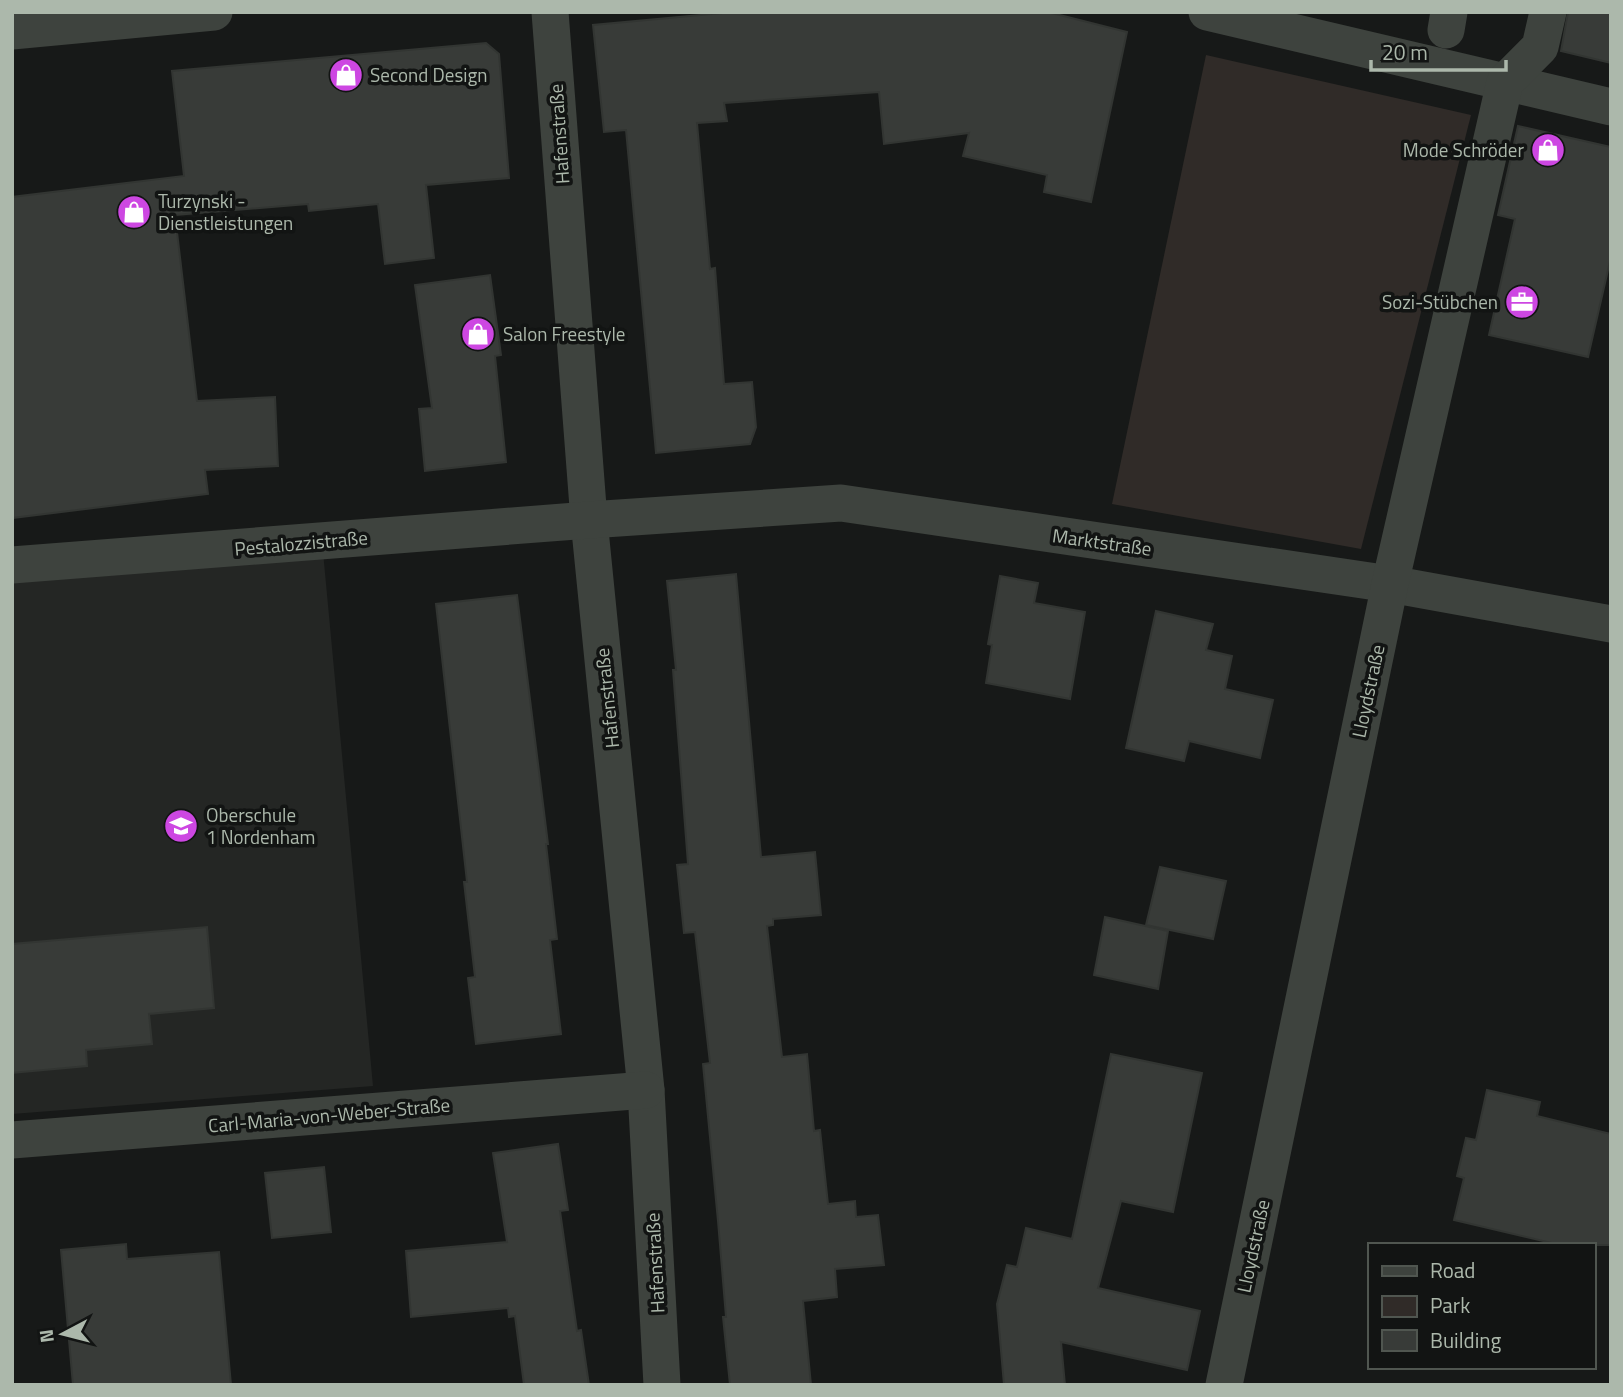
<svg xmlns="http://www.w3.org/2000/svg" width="1623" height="1397" font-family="'Titillium Web',sans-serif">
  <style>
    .built { fill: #242624 }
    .green { fill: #302b28 }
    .building { fill: #383b38; stroke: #323532; stroke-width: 2 }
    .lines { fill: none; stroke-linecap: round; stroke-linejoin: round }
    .street { stroke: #3e433e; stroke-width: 37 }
    .labels { text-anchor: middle; stroke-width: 7; stroke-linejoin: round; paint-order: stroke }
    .poi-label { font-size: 19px; fill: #acb8ab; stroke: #121413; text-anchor: start }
    .street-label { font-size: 19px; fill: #acb8ab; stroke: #121413 }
  </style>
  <rect width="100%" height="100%" fill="#171918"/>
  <polygon class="built" points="322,541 373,1086 12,1114 12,565"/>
  <polygon class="green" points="1206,55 1471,115 1361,549 1112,504"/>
  <g class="building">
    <polygon points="733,12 1048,12 1127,32 1091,202 1044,192 1047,175 963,156 969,133 884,144 879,92 724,103 727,121 697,123 710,269 715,268 724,384 752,382 756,427 750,444 656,453 626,130 604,132 593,25"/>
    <polygon points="1568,12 1611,12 1611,63 1561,51"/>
    <polygon points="486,43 499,54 509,178 426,185 434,258 385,264 378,204 309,211 308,204 175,215 197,401 275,397 278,466 205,470 208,494 12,518 12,197 184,176 172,71"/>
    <polygon points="1518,126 1611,147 1611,257 1588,357 1489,335 1515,219 1498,215"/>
    <polygon points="490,275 501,355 495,356 506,462 425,471 419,409 432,408 415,285"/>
    <polygon points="736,574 761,857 815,852 821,915 773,919 773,925 767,926 782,1057 807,1054 814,1131 820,1130 828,1204 855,1201 856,1217 878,1215 884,1265 835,1269 837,1297 803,1301 811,1385 730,1385 723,1317 726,1317 718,1221 703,1064 710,1063 695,932 684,933 677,865 688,864 673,670 676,670 667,581"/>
    <polygon points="1000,576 1038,583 1034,603 1085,612 1070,699 986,683 992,645 988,644"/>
    <polygon points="517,595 548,844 546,844 557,939 550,940 561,1034 476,1044 468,978 475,977 464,882 467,882 436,604"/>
    <polygon points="1156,611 1213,624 1206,650 1232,656 1225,689 1273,700 1260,758 1189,741 1184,761 1126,748"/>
    <polygon points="1160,867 1226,881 1213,939 1146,925"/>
    <polygon points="1105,917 1168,931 1158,989 1094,975"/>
    <polygon points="207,927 214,1008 149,1014 152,1044 86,1050 87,1066 12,1073 12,944"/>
    <polygon points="1111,1054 1202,1073 1173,1212 1121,1201 1098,1288 1200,1311 1187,1370 1061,1342 1065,1385 1004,1385 997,1304 1007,1265 1017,1267 1026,1228 1072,1239"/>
    <polygon points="1487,1090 1540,1102 1537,1116 1611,1134 1611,1245 1560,1245 1454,1220 1464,1178 1457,1176 1466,1138 1476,1140"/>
    <polygon points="558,1144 568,1210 560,1211 577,1331 581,1330 589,1385 524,1385 515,1316 509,1317 508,1308 411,1317 406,1251 507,1242 493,1153"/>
    <polygon points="324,1167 331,1232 272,1238 265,1173"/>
    <polygon points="126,1244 127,1259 219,1252 231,1385 73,1385 61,1250"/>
  </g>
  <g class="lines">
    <g class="street">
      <polyline points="550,12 589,520 646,1090 662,1385"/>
      <polyline points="1207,12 1611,107"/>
      <polyline points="1446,30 1449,12"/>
      <polyline points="12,31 214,12"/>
      <polyline points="12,565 589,520 841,503 1390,584 1611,624"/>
      <polyline points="12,1140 646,1090"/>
      <polyline points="1224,1385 1390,584 1505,82 1540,47 1548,12"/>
    </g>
  </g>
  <defs>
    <g id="shop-disc" transform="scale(1.75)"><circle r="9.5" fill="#cd47e2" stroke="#121413"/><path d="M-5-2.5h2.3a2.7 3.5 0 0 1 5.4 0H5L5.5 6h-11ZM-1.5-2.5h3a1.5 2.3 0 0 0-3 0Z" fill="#fff"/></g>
    <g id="office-disc" transform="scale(1.75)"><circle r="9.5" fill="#cd47e2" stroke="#121413"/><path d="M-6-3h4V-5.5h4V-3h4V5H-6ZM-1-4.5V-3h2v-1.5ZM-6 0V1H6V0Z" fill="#fff"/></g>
    <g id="school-disc" transform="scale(1.75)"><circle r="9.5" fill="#cd47e2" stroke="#121413"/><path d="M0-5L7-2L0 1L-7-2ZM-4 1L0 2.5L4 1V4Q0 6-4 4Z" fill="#fff"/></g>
  </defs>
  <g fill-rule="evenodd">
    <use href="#shop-disc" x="346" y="75"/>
    <use href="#shop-disc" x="1548" y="150"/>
    <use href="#shop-disc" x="134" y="212"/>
    <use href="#office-disc" x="1522" y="302"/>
    <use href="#shop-disc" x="478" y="334"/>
    <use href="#school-disc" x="181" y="826"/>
  </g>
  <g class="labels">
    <g class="poi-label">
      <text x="370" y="82">Second Design</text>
      <text x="1524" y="157" text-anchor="end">Mode Schröder</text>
      <text x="158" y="208">Turzynski -<tspan x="158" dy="22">Dienstleistungen</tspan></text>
      <text x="1498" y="309" text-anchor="end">Sozi-Stübchen</text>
      <text x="503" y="341">Salon Freestyle</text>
      <text x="206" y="822">Oberschule<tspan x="206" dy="22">1 Nordenham</tspan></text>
    </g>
    <g class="street-label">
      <text transform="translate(559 134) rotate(-94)" y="7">Hafenstraße</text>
      <text transform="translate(1102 542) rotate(8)" y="7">Marktstraße</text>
      <text transform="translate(301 543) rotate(-5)" y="7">Pestalozzistraße</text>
      <text transform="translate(1368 691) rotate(-78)" y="7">Lloydstraße</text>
      <text transform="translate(607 698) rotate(-96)" y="7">Hafenstraße</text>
      <text transform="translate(329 1115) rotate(-5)" y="7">Carl-Maria-von-Weber-Straße</text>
      <text transform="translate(1253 1246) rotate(-78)" y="7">Lloydstraße</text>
      <text transform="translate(655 1263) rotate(-93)" y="7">Hafenstraße</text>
    </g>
  </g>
  <rect width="1623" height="1397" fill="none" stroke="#acb8ab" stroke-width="28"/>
  <rect x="1368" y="1243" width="228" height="126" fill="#121413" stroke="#505650" stroke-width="2"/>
  <rect x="1382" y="1266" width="35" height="10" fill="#3e433e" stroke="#505650" stroke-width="2"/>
  <text x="1430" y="1278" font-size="21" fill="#acb8ab">Road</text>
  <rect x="1382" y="1296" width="35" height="21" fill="#302b28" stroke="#505650" stroke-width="2"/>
  <text x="1430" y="1313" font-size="21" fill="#acb8ab">Park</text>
  <rect x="1382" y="1330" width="35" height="21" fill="#383b38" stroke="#505650" stroke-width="2"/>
  <text x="1430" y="1348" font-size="21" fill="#acb8ab">Building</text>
  <g transform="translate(63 1334) rotate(263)" stroke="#121413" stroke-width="5" paint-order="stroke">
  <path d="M0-5L12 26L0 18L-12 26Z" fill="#acb8ab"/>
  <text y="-10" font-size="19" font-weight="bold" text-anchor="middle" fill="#acb8ab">N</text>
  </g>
  <path d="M1371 60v10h135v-10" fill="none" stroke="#acb8ab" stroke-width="3.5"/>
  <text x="1382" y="60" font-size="21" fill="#acb8ab" stroke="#121413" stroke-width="5" paint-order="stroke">20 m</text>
</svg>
